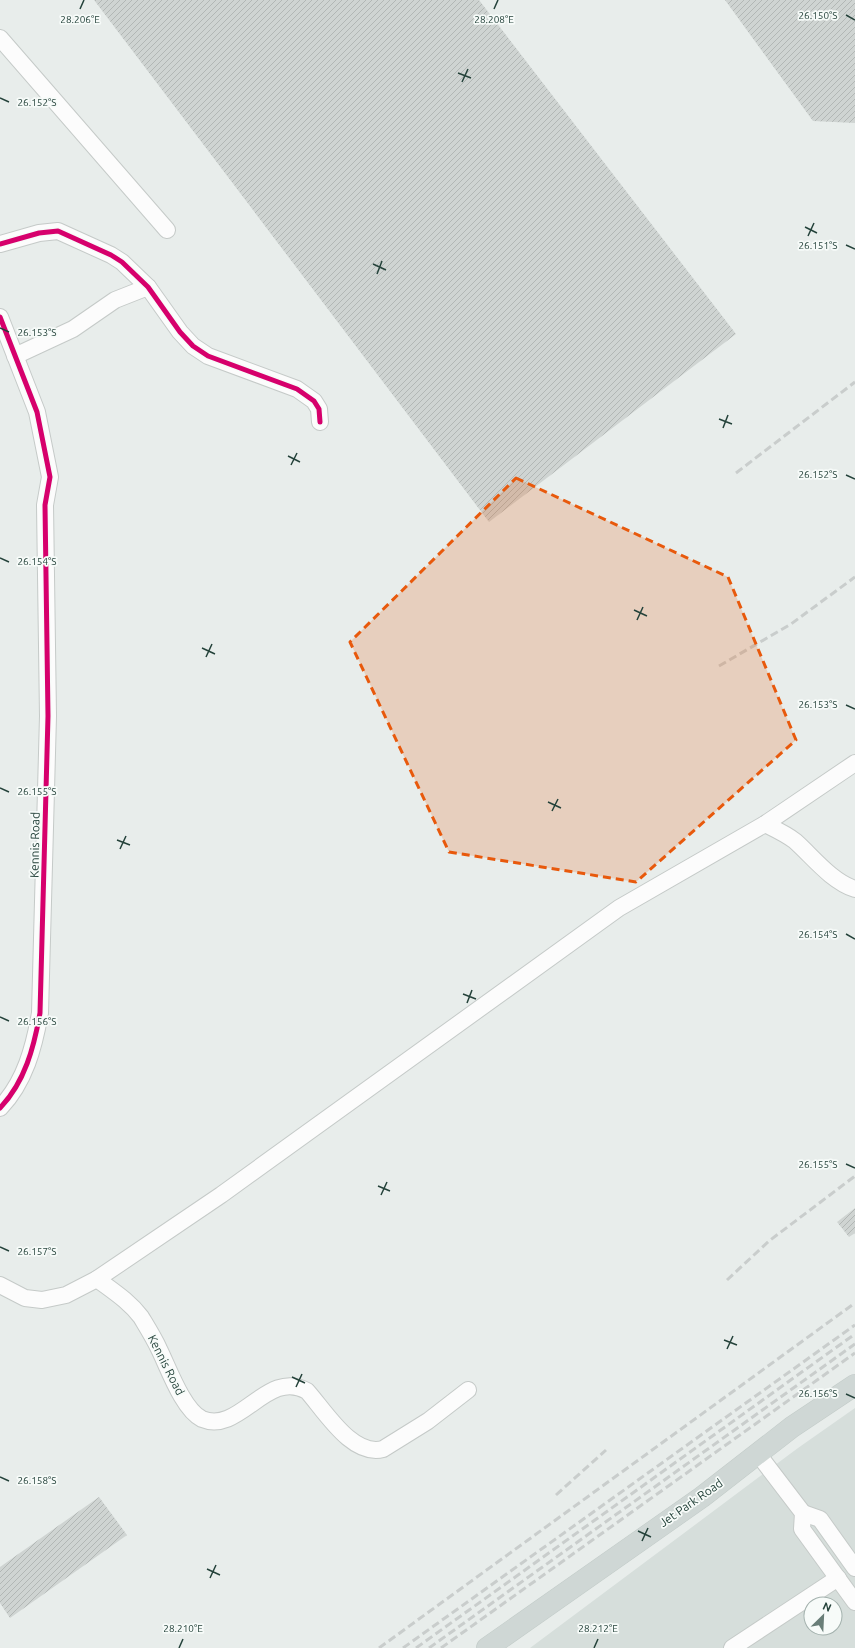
<svg xmlns="http://www.w3.org/2000/svg" width="855" height="1648" font-family="Ubuntu,sans-serif">
  <style>
    .built { fill: #d6dedb; fill-rule: evenodd }
    .building { fill: url(#building-hatch) }
    .lines { fill: none; stroke-linecap: round; stroke-linejoin: round }
    .minor-casing { stroke: #c5cac8; stroke-width: 18 }
    .major-casing { stroke: #c3ccc9; stroke-width: 22 }
    .minor { stroke: #fcfcfc; stroke-width: 16 }
    .major { stroke: #cfd7d5; stroke-width: 21 }
    .rail { stroke: #c9cdcc; stroke-width: 3; stroke-dasharray: 8 4; stroke-linecap: butt }
    .cycleway-casing { stroke: #f7fbf9; stroke-width: 8 }
    .cycleway { stroke: #d6006c; stroke-width: 5 }
    .marked { fill: #e8590c; fill-opacity: 0.2; stroke: #e8590c; stroke-width: 3; stroke-dasharray: 8 5; stroke-linejoin: round }
    .ticks { fill: none; stroke: #24423a; stroke-width: 1.5 }
    .labels { text-anchor: middle; stroke-width: 3.5; stroke-linejoin: round; paint-order: stroke }
    .street-label { font-size: 12px; fill: #24423a; stroke: #f7fbf9 }
    .ticks-label { font-size: 10px; text-anchor: middle; fill: #24423a; stroke: #f7fbf9; stroke-width: 3.5; stroke-linejoin: round; paint-order: stroke }
  </style>
  <defs>
    <pattern id="building-hatch" width="6" height="6" patternUnits="userSpaceOnUse"><rect width="6" height="6" fill="#cfd4d2"/><path d="M-1 1l2-2M0 6l6-6M5 7l2-2" fill="none" stroke="#b2b7b5"/></pattern>
  </defs>
  <rect width="100%" height="100%" fill="#e8edeb"/>
  <path class="built" d="M855,1408V1648H530L798,1448ZM811,1604H835V1628H811Z"/>
  <g class="building">
    <polygon points="94,0 479,0 736,334 489,522"/>
    <polygon points="725,0 855,0 855,123 813,121"/>
    <polygon points="855,1208 855,1233 849,1237 837,1222"/>
    <polygon points="99,1497 127,1535 10,1618 0,1603 0,1567"/>
  </g>
  <g class="lines">
    <g class="minor-casing">
      <g id="minor">
        <polyline points="0,38 167,230"/>
        <polyline points="0,244 39,233 58,231 111,255 122,262 148,287 180,332 193,346 208,356 297,389 314,401 319,409 320,422"/>
        <path d="M0,317L37,412L50,477L45,505L48,716L40,1013C34,1047 25,1082 0,1108"/>
        <polyline points="15,356 73,329 115,300 148,287"/>
        <path d="M765,824C775,829 786,834 795,841C813,857 831,881 855,889"/>
        <path d="M97,1279C113,1291 129,1301 141,1317C147,1327 154,1338 159,1349C168,1367 183,1410 202,1419C240,1435 267,1368 307,1391C325,1411 352,1457 383,1449L428,1421L468,1390"/>
        <polyline points="0,1285 25,1298 42,1300 66,1295 97,1279 221,1195 619,908 765,824 855,763"/>
        <polyline points="758,1454 803,1513 802,1529 855,1602"/>
        <polyline points="803,1513 820,1519 855,1568"/>
        <polyline points="732,1648 838,1578"/>
      </g>
    </g>
    <g class="major-casing">
      <polyline id="major" points="487,1648 702,1497 792,1427 855,1385"/>
    </g>
    <use href="#minor" class="minor"/>
    <use href="#major" class="major"/>
    <g class="rail">
      <polyline points="736,473 855,382"/>
      <polyline points="719,666 791,624 855,577"/>
      <polyline points="727,1280 769,1241 855,1176"/>
      <polyline points="556,1495 606,1450"/>
      <polyline points="379,1648 855,1303"/>
      <polyline points="403,1648 855,1325"/>
      <polyline points="416,1648 855,1334"/>
      <polyline points="429,1648 855,1344"/>
      <polyline points="441,1648 855,1353"/>
    </g>
    <g class="cycleway-casing">
      <g id="cycleway">
        <polyline points="0,244 39,233 58,231 111,255 122,262 148,287 180,332 193,346 208,356 297,389 314,401 319,409 320,422"/>
        <path d="M0,317L37,412L50,477L45,505L48,716L40,1013C34,1047 25,1082 0,1108"/>
      </g>
    </g>
    <use href="#cycleway" class="cycleway"/>
  </g>
  <path class="marked" d="M516,478L728,577L796,740L636,882L449,852L350,642Z"/>
  <path class="ticks" d="M80,9L84,0M494,9L498,0M846,15L855,20M458,73L471,78M462,82L468,69M0,98L9,102M805,227L817,233M808,236L814,223M846,245L855,249M373,264L386,270M377,274L382,261M0,328L9,332M719,419L732,424M723,428L728,415M288,456L300,462M291,465L297,453M846,475L855,479M0,558L9,562M634,610L647,616M637,620L643,607M202,648L215,654M206,657L212,644M846,705L855,709M0,788L9,792M548,802L561,808M552,811L558,799M117,840L130,845M120,849L126,836M846,934L855,939M463,994L476,999M467,1003L472,990M0,1017L9,1021M846,1164L855,1168M378,1186L390,1191M381,1195L387,1182M0,1247L9,1251M724,1340L737,1345M727,1349L733,1336M292,1377L305,1383M296,1387L302,1374M846,1394L855,1398M0,1477L9,1481M638,1531L651,1537M642,1541L648,1528M207,1569L220,1575M210,1578L216,1565M179,1648L183,1639M594,1648L598,1639"/>
  <g class="labels">
    <g class="street-label">
      <text transform="translate(35 845) rotate(-89)" y="4">Kennis Road</text>
      <text transform="translate(166 1365) rotate(63)" y="4">Kennis Road</text>
      <text transform="translate(691 1503) rotate(-35)" y="4">Jet Park Road</text>
    </g>
  </g>
  <g class="ticks-label">
    <text x="818" y="19">26.150°S</text>
    <text x="80" y="23">28.206°E</text>
    <text x="494" y="23">28.208°E</text>
    <text x="37" y="106">26.152°S</text>
    <text x="818" y="249">26.151°S</text>
    <text x="37" y="336">26.153°S</text>
    <text x="818" y="478">26.152°S</text>
    <text x="37" y="565">26.154°S</text>
    <text x="818" y="708">26.153°S</text>
    <text x="37" y="795">26.155°S</text>
    <text x="818" y="938">26.154°S</text>
    <text x="37" y="1025">26.156°S</text>
    <text x="818" y="1168">26.155°S</text>
    <text x="37" y="1255">26.157°S</text>
    <text x="818" y="1397">26.156°S</text>
    <text x="37" y="1484">26.158°S</text>
    <text x="183" y="1632">28.210°E</text>
    <text x="598" y="1632">28.212°E</text>
  </g>
  <g transform="translate(823 1616) rotate(24)"><circle r="19" fill="#f7fbf9" stroke="#a3b1ad"/>
  <path d="M0-3L7 15L0 10L-7 15Z" fill="#697e78"/>
  <text y="-6" font-size="11" font-weight="bold" text-anchor="middle" fill="#24423a">N</text>
  </g>
</svg>
